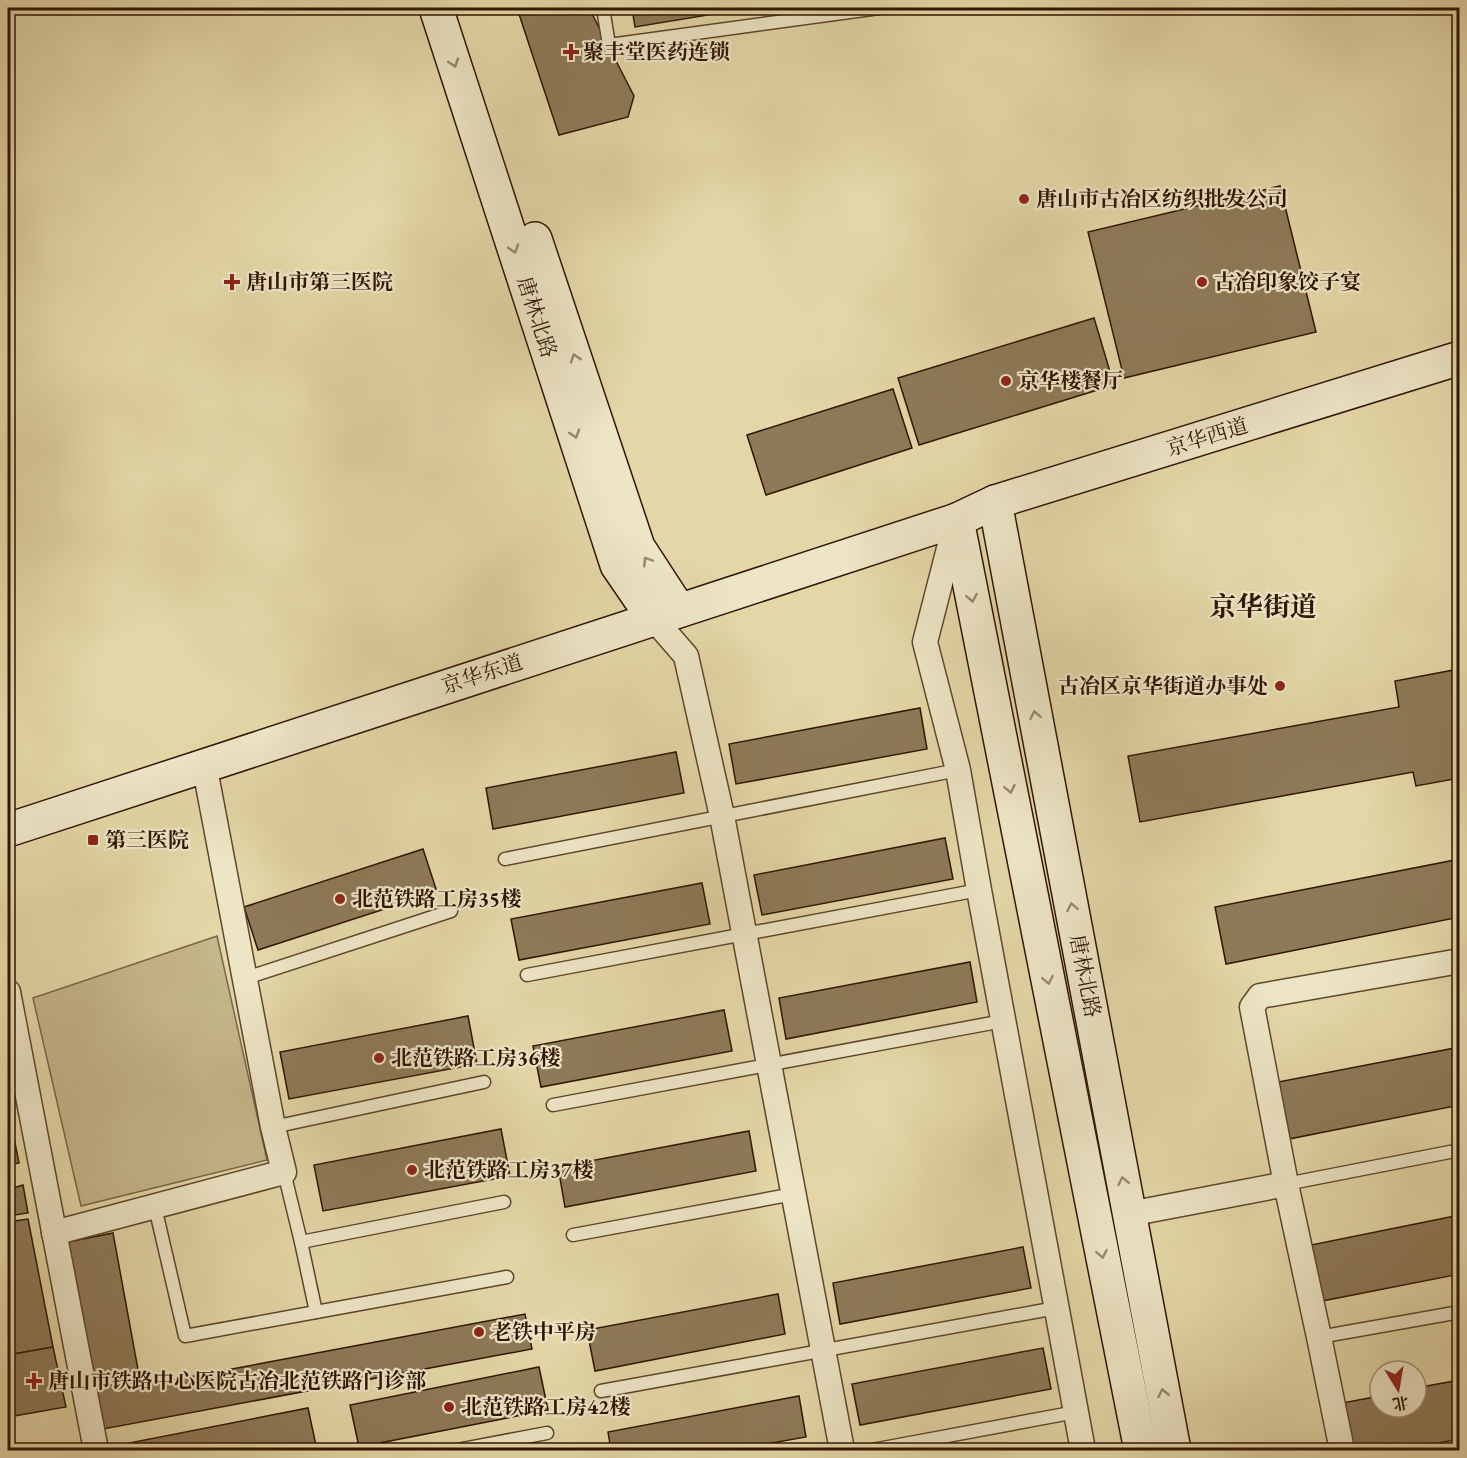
<svg xmlns="http://www.w3.org/2000/svg" width="1467" height="1458" font-family="'EB Garamond','Noto Serif SC',serif">
  <style>
    .green { fill: #c5b68b; stroke: #7a6647; stroke-width: 1.5 }
    .building { fill: #8e7a58; stroke: #301503; stroke-width: 1.5 }
    .lines { fill: none; stroke-linecap: round; stroke-linejoin: round }
    .lane-casing { stroke: #5d462c; stroke-width: 15 }
    .street-casing { stroke: #5d462c; stroke-width: 27 }
    .secondary-casing { stroke: #301503; stroke-width: 36 }
    .lane { stroke: #ede5c6; stroke-width: 12 }
    .street { stroke: #ede5c6; stroke-width: 24 }
    .secondary { stroke: #ede5c6; stroke-width: 33 }
    .oneway { stroke: #98876e }
    .poi-dot { fill: #8f2418; stroke: #ede5c6; stroke-width: 2 }
    .labels { text-anchor: middle; stroke-width: 4.5; stroke-linejoin: round; paint-order: stroke }
    .poi-label { font-size: 21px; font-weight: bold; fill: #301503; stroke: #ede5c6; text-anchor: start }
    .street-label { font-size: 21px; fill: #301503; stroke: #ede5c6 }
    .district-label { font-size: 27px; font-weight: bold; fill: #301503; stroke: #ede5c6 }
  </style>
  <rect width="100%" height="100%" fill="#e4d7a7"/>
  <filter id="stains"><feTurbulence type="fractalNoise" baseFrequency=".00333" numOctaves="4"/><feColorMatrix values="0 0 0 0 .2 0 0 0 0 .09 0 0 0 0 .02 0 0 0 .5 -.17"/></filter>
  <radialGradient id="worn" r=".72"><stop offset=".6" stop-color="#630" stop-opacity="0"/><stop offset="1" stop-color="#630" stop-opacity=".3"/></radialGradient>
  <polygon class="green" points="217,936 267,1160 81,1206 33,998"/>
  <g class="building">
    <polygon points="517,8 589,8 634,96 628,117 559,135"/>
    <polygon points="632,8 750,8 635,27"/>
    <polygon points="1280,186 1316,332 1124,378 1088,232"/>
    <polygon points="1094,318 1114,385 919,445 898,378"/>
    <polygon points="893,389 912,448 766,495 747,435"/>
    <polygon points="1459,669 1460,778 1416,786 1413,772 1140,822 1128,756 1399,707 1395,681"/>
    <polygon points="920,708 927,749 736,784 729,744"/>
    <polygon points="676,752 684,793 493,829 486,788"/>
    <polygon points="945,838 953,879 762,915 754,875"/>
    <polygon points="423,849 437,892 258,950 244,907"/>
    <polygon points="1460,859 1460,917 1226,964 1215,907"/>
    <polygon points="702,883 710,924 519,960 511,919"/>
    <polygon points="970,962 977,1002 786,1039 779,998"/>
    <polygon points="724,1010 732,1051 541,1087 533,1046"/>
    <polygon points="468,1016 477,1064 289,1099 280,1052"/>
    <polygon points="1460,1047 1460,1105 1289,1139 1278,1082"/>
    <polygon points="8,1118 10,1118 19,1163 8,1165"/>
    <polygon points="501,1129 510,1176 323,1211 314,1165"/>
    <polygon points="749,1131 756,1171 565,1207 558,1167"/>
    <polygon points="23,1185 28,1213 15,1215 10,1189"/>
    <polygon points="1460,1215 1460,1274 1322,1301 1311,1245"/>
    <polygon points="28,1219 53,1347 8,1355 8,1222"/>
    <polygon points="113,1233 141,1386 525,1314 532,1349 98,1430 63,1243"/>
    <polygon points="1023,1247 1031,1288 840,1324 833,1283"/>
    <polygon points="778,1294 785,1334 595,1371 587,1330"/>
    <polygon points="53,1347 66,1407 8,1417 8,1355"/>
    <polygon points="1043,1348 1051,1389 860,1425 852,1384"/>
    <polygon points="539,1367 548,1410 359,1447 350,1405"/>
    <polygon points="1460,1380 1460,1439 1401,1450 1352,1450 1342,1403 1380,1396 1380,1407 1416,1407 1416,1388"/>
    <polygon points="799,1396 806,1437 733,1450 611,1450 608,1432"/>
    <polygon points="308,1408 317,1450 125,1450 124,1444"/>
  </g>
  <g class="lines">
    <g class="lane-casing">
      <g id="lane">
        <polyline points="603,8 609,45 879,8"/>
        <polyline points="505,859 958,770"/>
        <polyline points="527,975 979,890"/>
        <polyline points="246,978 451,911"/>
        <polyline points="553,1105 1003,1021"/>
        <polyline points="273,1127 484,1082"/>
        <polyline points="284,1172 301,1242 316,1312 507,1277"/>
        <polyline points="1286,1184 1460,1150"/>
        <polyline points="155,1207 185,1336 316,1312"/>
        <polyline points="573,1235 794,1194"/>
        <polyline points="301,1242 504,1202"/>
        <polyline points="1319,1337 1460,1312"/>
        <polyline points="601,1391 1056,1308"/>
        <polyline points="457,1450 547,1433"/>
        <polyline points="872,1450 1076,1412"/>
      </g>
    </g>
    <g class="street-casing">
      <g id="street">
        <polyline points="955,525 925,642 958,770 979,890 1083,1450"/>
        <polyline points="654,619 686,656 722,816 842,1450"/>
        <polyline points="8,992 96,1450"/>
        <polyline points="1129,1214 1286,1184"/>
        <polyline points="54,1233 284,1172 273,1127 204,764"/>
        <polyline points="1342,1450 1319,1337 1286,1184 1252,1007 1260,996 1460,961"/>
      </g>
    </g>
    <g class="secondary-casing">
      <g id="secondary">
        <polyline points="436,8 617,565 654,619"/>
        <polyline points="535,239 638,547 679,610"/>
        <polyline points="995,502 1174,1450"/>
        <polyline points="957,520 1141,1450"/>
        <path d="M8,830C323,724 640,623 957,520L995,502L1460,358"/>
      </g>
    </g>
    <use href="#lane" class="lane"/>
    <use href="#street" class="street"/>
    <use href="#secondary" class="secondary"/>
  </g>
  <defs><path id="oneway-chevron" d="M-2-3.5L2.5 0L-2 3.5" fill="none" stroke-width="1.6" stroke-linecap="round" stroke-linejoin="round" transform="scale(1.5)"/></defs>
  <g class="oneway">
    <use href="#oneway-chevron" transform="translate(454 63) rotate(72)"/>
    <use href="#oneway-chevron" transform="translate(514 249) rotate(72)"/>
    <use href="#oneway-chevron" transform="translate(575 358) rotate(-108)"/>
    <use href="#oneway-chevron" transform="translate(575 434) rotate(72)"/>
    <use href="#oneway-chevron" transform="translate(647 561) rotate(-123)"/>
    <use href="#oneway-chevron" transform="translate(972 598) rotate(79)"/>
    <use href="#oneway-chevron" transform="translate(1035 715) rotate(-101)"/>
    <use href="#oneway-chevron" transform="translate(1010 789) rotate(79)"/>
    <use href="#oneway-chevron" transform="translate(1072 907) rotate(-101)"/>
    <use href="#oneway-chevron" transform="translate(1048 980) rotate(79)"/>
    <use href="#oneway-chevron" transform="translate(1123 1181) rotate(-101)"/>
    <use href="#oneway-chevron" transform="translate(1102 1254) rotate(79)"/>
    <use href="#oneway-chevron" transform="translate(1163 1393) rotate(-101)"/>
  </g>
  <g class="poi-dot">
    <path d="M568 43h6v6h6v6h-6v6h-6v-6h-6v-6h6z"/>
    <circle cx="1024" cy="199" r="6"/>
    <path d="M229 273h6v6h6v6h-6v6h-6v-6h-6v-6h6z"/>
    <circle cx="1202" cy="282" r="6"/>
    <circle cx="1006" cy="381" r="6"/>
    <circle cx="1280" cy="686" r="6"/>
    <rect x="87" y="834" width="12" height="12" rx="3"/>
    <circle cx="340" cy="899" r="6"/>
    <circle cx="379" cy="1058" r="6"/>
    <circle cx="412" cy="1170" r="6"/>
    <circle cx="479" cy="1332" r="6"/>
    <path d="M31 1372h6v6h6v6h-6v6h-6v-6h-6v-6h6z"/>
    <circle cx="449" cy="1407" r="6"/>
  </g>
  <g class="labels">
    <g class="poi-label">
      <text x="583" y="59">聚丰堂医药连锁</text>
      <text x="1036" y="206">唐山市古冶区纺织批发公司</text>
      <text x="246" y="289">唐山市第三医院</text>
      <text x="1214" y="289">古冶印象饺子宴</text>
      <text x="1018" y="388">京华楼餐厅</text>
      <text x="1268" y="693" text-anchor="end">古冶区京华街道办事处</text>
      <text x="105" y="847">第三医院</text>
      <text x="352" y="906">北范铁路工房35楼</text>
      <text x="391" y="1065">北范铁路工房36楼</text>
      <text x="424" y="1177">北范铁路工房37楼</text>
      <text x="491" y="1339">老铁中平房</text>
      <text x="48" y="1388">唐山市铁路中心医院古冶北范铁路门诊部</text>
      <text x="461" y="1414">北范铁路工房42楼</text>
    </g>
    <g class="street-label">
      <text transform="translate(537 317) rotate(72)" y="7">唐林北路</text>
      <text transform="translate(1207 437) rotate(-17)" y="7">京华西道</text>
      <text transform="translate(482 674) rotate(-18)" y="7">京华东道</text>
      <text transform="translate(1085 976) rotate(79)" y="7">唐林北路</text>
    </g>
    <g class="district-label">
      <text x="1263" y="616">京华街道</text>
    </g>
  </g>
  <rect width="1467" height="1458" fill="none" stroke="#e4d7a7" stroke-width="30"/>
  <rect x="9" y="9" width="1449" height="1440" fill="none" stroke="#301503" stroke-width="3"/>
  <rect x="15" y="15" width="1437" height="1428" fill="none" stroke="#301503" stroke-width="1.5"/>
  <g transform="translate(1398 1389) rotate(169)"><circle r="28" fill="#ede5c6" stroke="#a19278" stroke-width="1.5"/>
  <path d="M0-4.5L10 22L0 15L-10 22Z" fill="#8f2418"/>
  <text y="-9" font-size="16" font-weight="bold" text-anchor="middle" fill="#301503">北</text>
  </g>
  <rect width="100%" height="100%" filter="url(#stains)"/>
  <rect width="100%" height="100%" fill="url(#worn)"/>
</svg>
